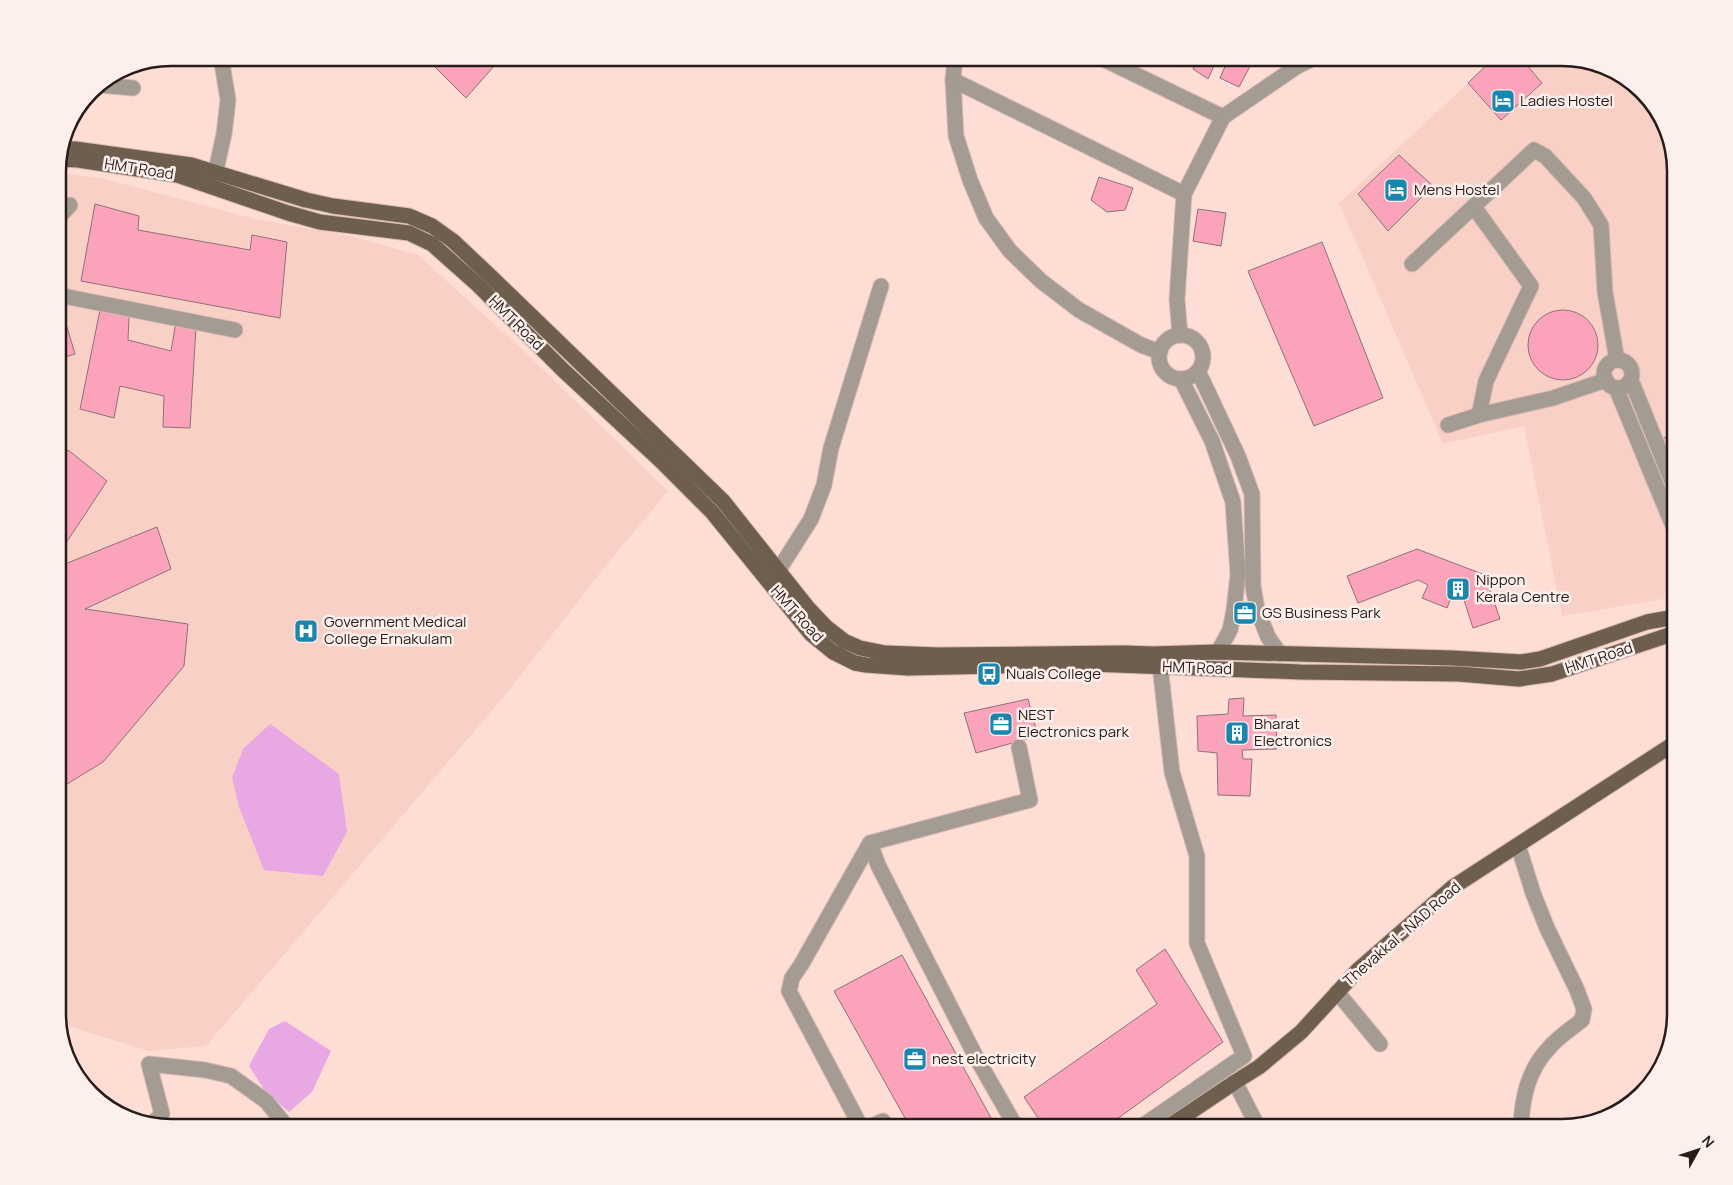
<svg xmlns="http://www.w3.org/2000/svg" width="1733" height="1185" font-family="Manrope,sans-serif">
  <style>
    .built { fill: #f9d0c6 }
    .water { fill: #e8a8e4 }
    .building { fill: #fca3bc; stroke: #8e7178 }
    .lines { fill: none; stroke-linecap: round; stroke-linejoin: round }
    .minor-casing { stroke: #d7bab3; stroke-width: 17 }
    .major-casing { stroke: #d7bab3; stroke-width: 17 }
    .minor { stroke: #a49b92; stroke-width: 15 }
    .major { stroke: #6e5e4d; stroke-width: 15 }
    .labels { text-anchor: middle; stroke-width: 5; stroke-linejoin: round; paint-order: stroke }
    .poi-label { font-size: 15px; fill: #271c19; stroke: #fdefec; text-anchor: start }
    .street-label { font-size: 15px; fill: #271c19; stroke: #fdefec }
    .rim { fill: none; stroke: #271c19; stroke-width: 2.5 }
  </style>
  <rect width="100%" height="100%" fill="#feddd5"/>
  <g class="built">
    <polygon points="1495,58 1562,58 1625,77 1642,97 1669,142 1675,171 1675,597 1562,616 1524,426 1443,444 1339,203"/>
    <polygon points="58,173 101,178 255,219 351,236 418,255 523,350 668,491 604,568 506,694 206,1046 149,1051 59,1023 58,1021"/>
  </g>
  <g class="water">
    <polygon points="270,724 339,774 347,832 323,876 264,870 239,807 232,778 243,749"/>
    <polygon points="285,1021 331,1051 312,1092 289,1112 265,1091 249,1066 269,1029"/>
  </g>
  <g class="building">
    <polygon points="425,57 502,57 466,98"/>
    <polygon points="1196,57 1218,57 1208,79 1193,69"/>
    <polygon points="1229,57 1255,57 1239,87 1220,78"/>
    <polygon points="1495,57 1520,57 1542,83 1501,120 1468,83"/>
    <polygon points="1399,155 1433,186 1388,231 1358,194"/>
    <polygon points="1099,177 1133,188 1125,210 1107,212 1091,200"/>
    <polygon points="95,204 139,216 138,230 250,250 252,235 287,242 280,318 81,281"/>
    <polygon points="1198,209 1226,213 1221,246 1193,241"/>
    <polygon points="1322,242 1383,398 1314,426 1248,271"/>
    <polygon points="58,297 75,354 58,359"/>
    <circle cx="1563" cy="345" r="35"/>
    <polygon points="100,310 129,316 128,340 171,351 176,322 196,327 190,428 163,427 164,396 120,386 114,418 80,409"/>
    <polygon points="1675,422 1675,459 1670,463 1660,440 1672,434 1669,424"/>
    <polygon points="68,450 107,481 62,549 65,564 157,527 171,569 85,609 188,624 184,666 103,762 67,784 58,763 58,464"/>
    <polygon points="1417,549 1485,575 1500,619 1473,628 1463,597 1453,593 1447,608 1422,598 1428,585 1418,580 1358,603 1347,576"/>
    <polygon points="1244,698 1243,716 1276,715 1277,749 1242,750 1243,759 1252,759 1250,796 1218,795 1217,753 1198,751 1197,716 1228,714 1229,699"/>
    <polygon points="1028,699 1038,736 976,753 964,713"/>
    <polygon points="1165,949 1223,1042 1106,1127 1044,1127 1024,1097 1157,1004 1136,970"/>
    <polygon points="902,955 996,1127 910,1127 834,991"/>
  </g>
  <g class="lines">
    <g class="minor-casing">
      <g id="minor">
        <polyline points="955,57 953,80 956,136 970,180 986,218 1010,251 1041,281 1079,310 1141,345 1160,352"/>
        <polyline points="1099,57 1223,117"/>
        <polyline points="953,80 1184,194"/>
        <polyline points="100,85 133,88"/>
        <polyline points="213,184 224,134 228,100 221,57"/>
        <polyline points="1474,207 1531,286 1486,381 1479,415"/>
        <polyline points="58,228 59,217 70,205"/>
        <polyline points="1412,264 1534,150 1545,156 1584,198 1601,225 1605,292 1617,360"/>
        <polyline points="58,295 235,330"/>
        <polyline points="1180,335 1177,299 1184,194 1223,117 1296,67 1312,59 1320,57"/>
        <circle cx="1181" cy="357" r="22"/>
        <circle cx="1618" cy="374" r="14"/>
        <polyline points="1198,371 1238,456 1252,494 1253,586 1257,609 1268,637 1280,654"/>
        <polyline points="1181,379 1212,441 1233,502 1238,574 1234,610 1230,630 1218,652"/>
        <polyline points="1631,380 1675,489"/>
        <polyline points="1616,388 1675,531"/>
        <polyline points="1448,425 1479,415 1553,398 1606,380"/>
        <polyline points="778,571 811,519 824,485 831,448 881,286"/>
        <path d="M1518,845L1533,893L1547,928L1577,990L1584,1009L1582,1020C1571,1029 1558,1037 1549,1048C1528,1070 1522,1098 1521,1127"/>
        <polyline points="1337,992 1380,1044"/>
        <polyline points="1235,1082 1258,1127"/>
        <polyline points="154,1122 162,1114 149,1064 205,1070 231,1076 266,1101 287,1127"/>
        <polyline points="861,1127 789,991 792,978 801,965 870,843"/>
        <polyline points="870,1127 883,1121 887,1127"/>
        <polyline points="1016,1127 976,1057 878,865 870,843 1030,800 1019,747"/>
        <polyline points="1141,1127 1244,1056 1197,943 1197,856 1172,772 1160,666"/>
      </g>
    </g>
    <g class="major-casing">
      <g id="major">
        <polyline points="61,149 75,149 191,165 306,200 333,206 409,216 432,226 453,241 487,273 723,501 808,608 826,627 844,641 860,648 885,653 938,655 1123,653 1153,654 1218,652 1452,658 1521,662 1540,659 1647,622 1675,617"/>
        <polyline points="59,159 78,160 177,175 288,213 320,222 409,233 432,244 478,285 563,370 661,461 712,512 811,634 833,652 855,663 866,665 908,668 1091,664 1301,672 1459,674 1519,679 1552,674 1675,633"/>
        <polyline points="1168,1127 1235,1082 1259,1067 1301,1032 1357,971 1453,887 1675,743"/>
      </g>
    </g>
    <use href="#minor" class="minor"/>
    <use href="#major" class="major"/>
  </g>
  <defs>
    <g id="hotel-square" transform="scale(1.25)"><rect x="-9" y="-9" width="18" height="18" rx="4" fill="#1a85ad" stroke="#fdefec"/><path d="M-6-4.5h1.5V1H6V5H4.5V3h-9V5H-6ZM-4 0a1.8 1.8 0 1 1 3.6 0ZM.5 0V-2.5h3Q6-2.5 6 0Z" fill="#fff"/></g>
    <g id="building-square" transform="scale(1.25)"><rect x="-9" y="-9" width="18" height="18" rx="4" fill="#1a85ad" stroke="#fdefec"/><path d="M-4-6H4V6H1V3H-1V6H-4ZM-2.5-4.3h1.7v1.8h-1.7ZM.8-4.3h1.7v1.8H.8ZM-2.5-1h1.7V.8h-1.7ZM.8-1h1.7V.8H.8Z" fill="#fff"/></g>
    <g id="office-square" transform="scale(1.25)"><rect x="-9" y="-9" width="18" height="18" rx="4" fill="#1a85ad" stroke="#fdefec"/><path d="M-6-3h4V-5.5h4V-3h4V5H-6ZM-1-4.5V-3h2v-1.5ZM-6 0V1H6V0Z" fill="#fff"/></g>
    <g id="hospital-square" transform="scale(1.25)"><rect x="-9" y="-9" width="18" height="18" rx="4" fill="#1a85ad" stroke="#fdefec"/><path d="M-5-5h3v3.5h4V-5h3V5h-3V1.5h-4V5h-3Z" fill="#fff"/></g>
    <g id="bus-square" transform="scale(1.25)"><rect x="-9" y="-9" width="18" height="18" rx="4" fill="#1a85ad" stroke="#fdefec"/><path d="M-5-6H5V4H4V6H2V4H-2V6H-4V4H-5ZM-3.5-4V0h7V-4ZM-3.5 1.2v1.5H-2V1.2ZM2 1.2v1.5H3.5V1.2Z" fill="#fff"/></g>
  </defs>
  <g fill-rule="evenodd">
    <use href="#hotel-square" x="1503" y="101"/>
    <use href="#hotel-square" x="1396" y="190"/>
    <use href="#building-square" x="1458" y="589"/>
    <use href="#office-square" x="1245" y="613"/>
    <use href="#hospital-square" x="306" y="631"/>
    <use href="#bus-square" x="989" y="674"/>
    <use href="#office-square" x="1001" y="724"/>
    <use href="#building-square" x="1237" y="733"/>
    <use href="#office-square" x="915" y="1059"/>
  </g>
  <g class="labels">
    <g class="poi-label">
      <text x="1520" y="106">Ladies Hostel</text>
      <text x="1414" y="195">Mens Hostel</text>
      <text x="1476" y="585">Nippon<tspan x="1476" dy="17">Kerala Centre</tspan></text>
      <text x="1262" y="618">GS Business Park</text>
      <text x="324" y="627">Government Medical<tspan x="324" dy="17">College Ernakulam</tspan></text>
      <text x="1006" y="679">Nuals College</text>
      <text x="1018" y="720">NEST<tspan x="1018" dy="17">Electronics park</tspan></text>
      <text x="1254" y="729">Bharat<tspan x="1254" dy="17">Electronics</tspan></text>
      <text x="932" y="1064">nest electricity</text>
    </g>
    <g class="street-label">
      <text transform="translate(139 169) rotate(9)" y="5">HMT Road</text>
      <text transform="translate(516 323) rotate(45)" y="5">HMT Road</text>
      <text transform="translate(797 614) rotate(48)" y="5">HMT Road</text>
      <text transform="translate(1599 658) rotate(-18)" y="5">HMT Road</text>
      <text transform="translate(1197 668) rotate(2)" y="5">HMT Road</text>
      <text transform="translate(1402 934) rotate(-41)" y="5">Thevakkal - NAD Road</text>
    </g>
  </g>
  <path d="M0 0H1733V1185H0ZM171 66H1562A105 105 0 0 1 1667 171V1014A105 105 0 0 1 1562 1119H171A105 105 0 0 1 66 1014V171A105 105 0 0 1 171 66Z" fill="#fdefec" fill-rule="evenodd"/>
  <path class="rim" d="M171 66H1562A105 105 0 0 1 1667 171V1014A105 105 0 0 1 1562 1119H171A105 105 0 0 1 66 1014V171A105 105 0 0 1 171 66Z"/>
  <g transform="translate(1698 1150) rotate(50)" stroke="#fdefec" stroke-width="4" paint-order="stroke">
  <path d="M0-4L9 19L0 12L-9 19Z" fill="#271c19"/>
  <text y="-8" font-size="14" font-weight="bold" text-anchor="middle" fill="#271c19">N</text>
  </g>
</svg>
